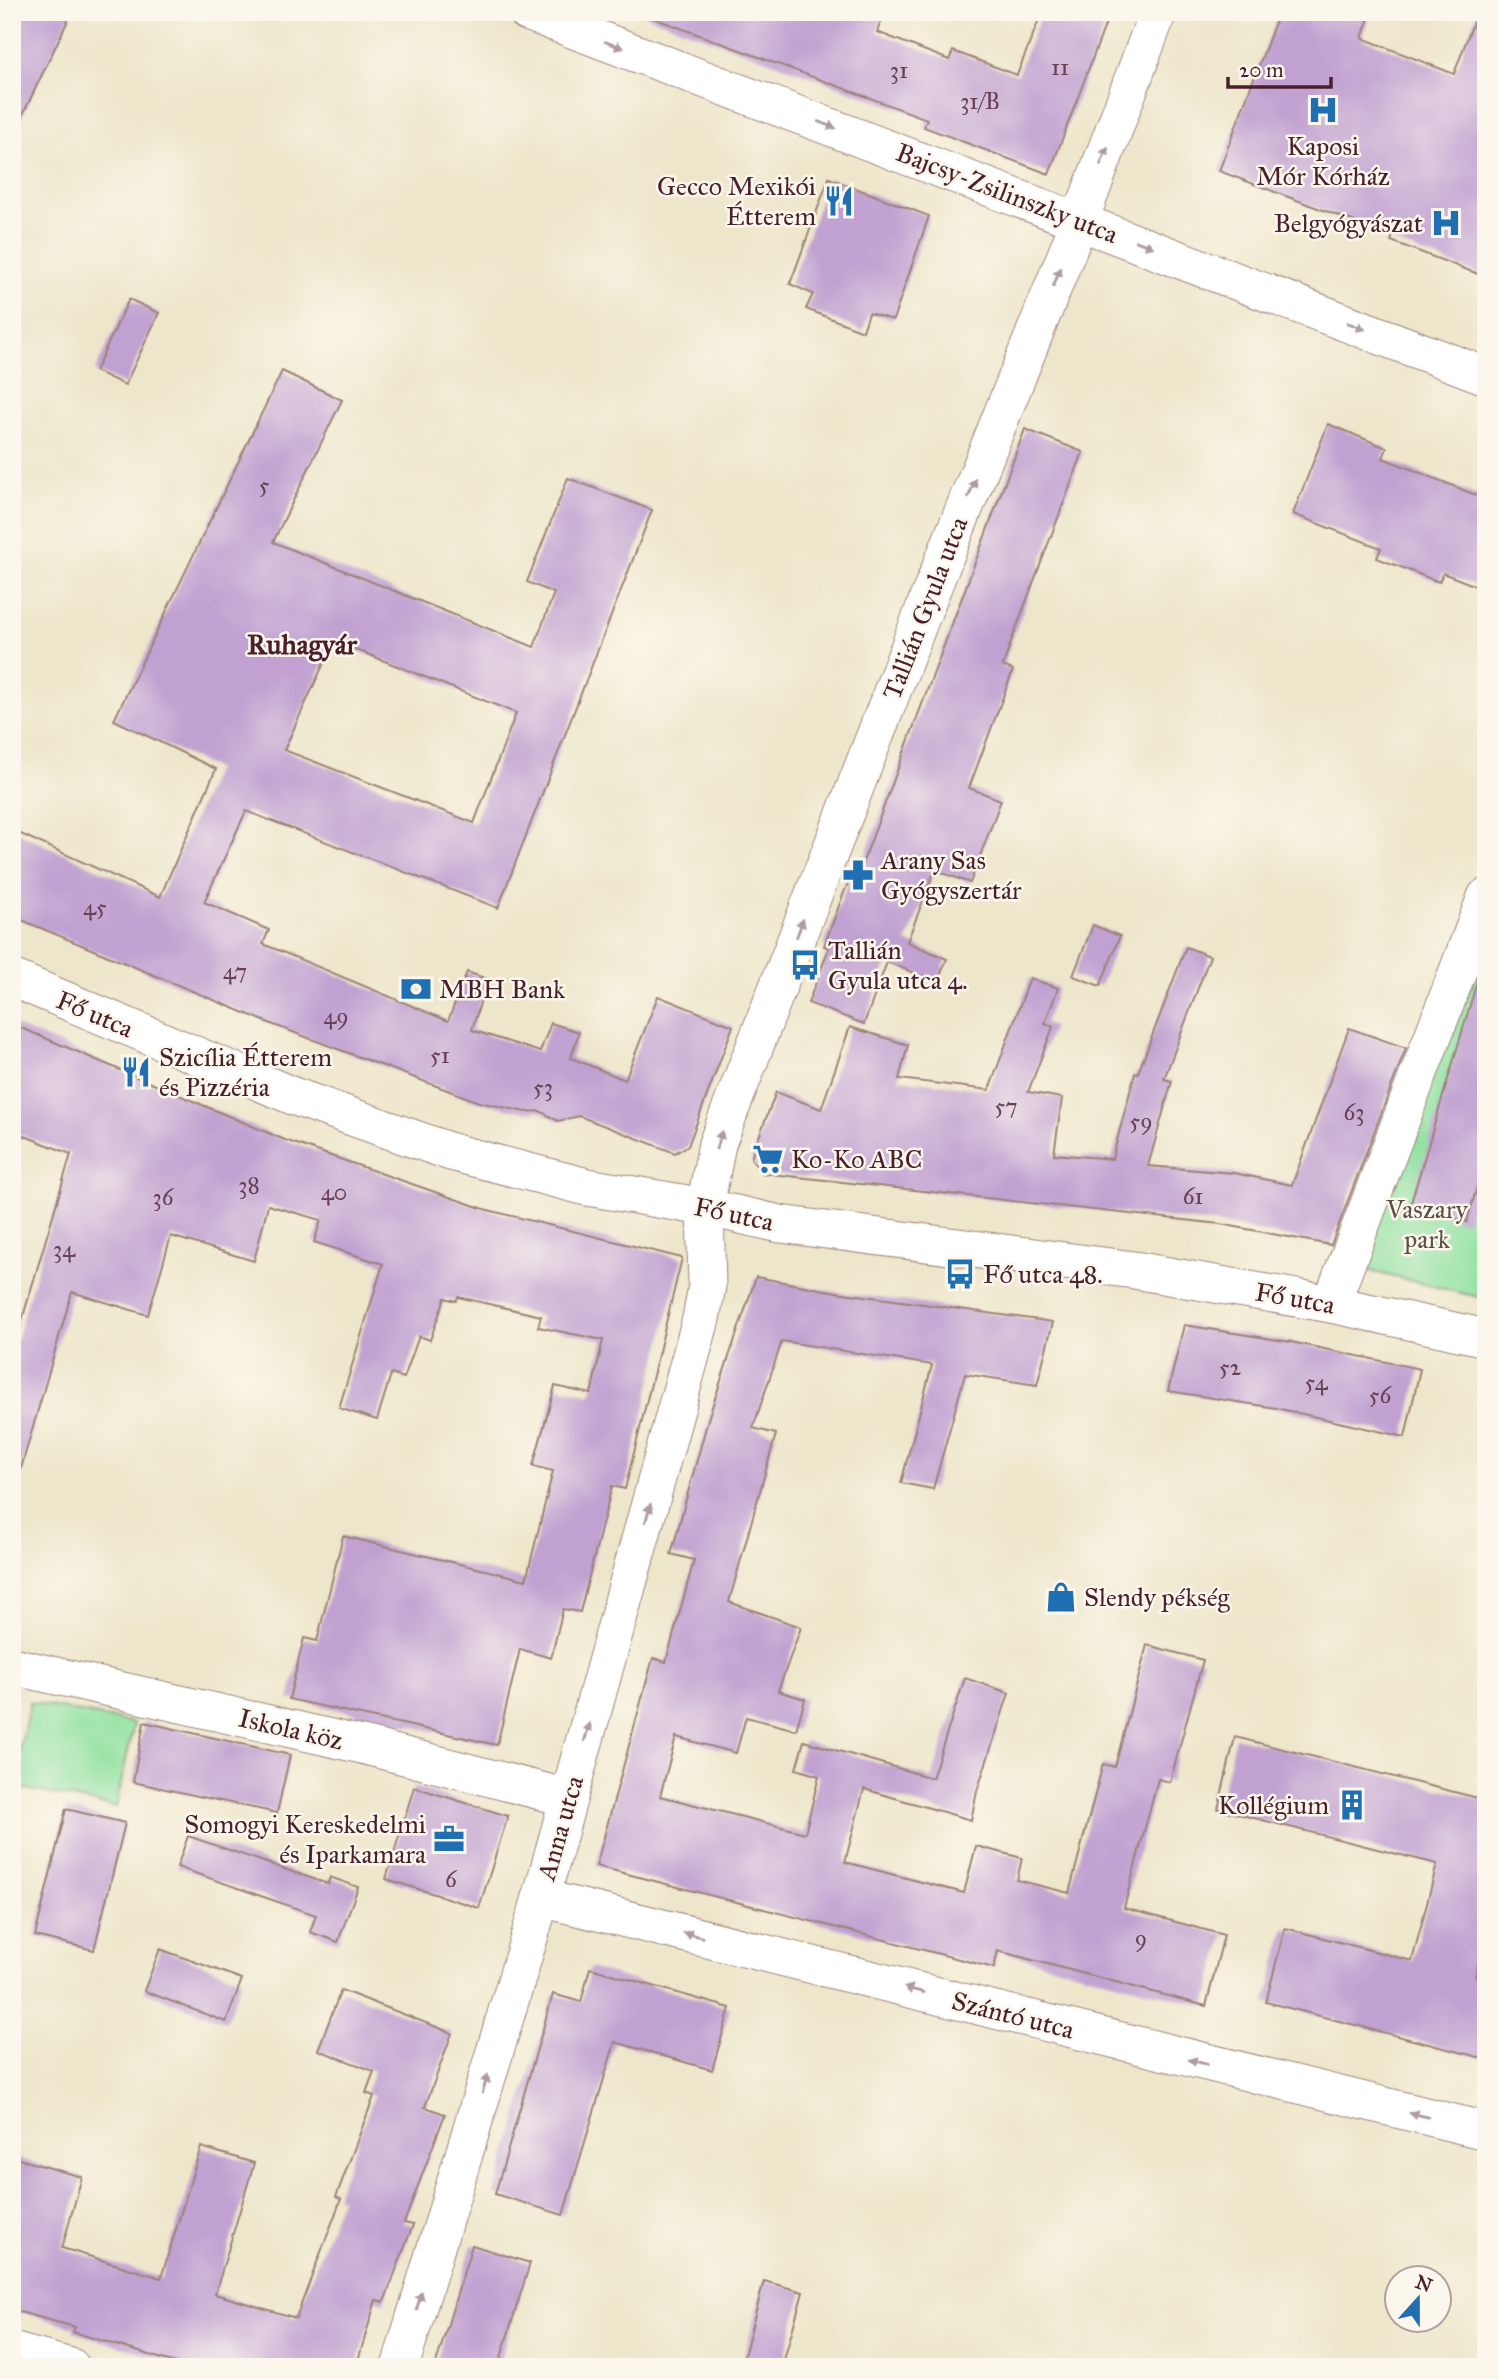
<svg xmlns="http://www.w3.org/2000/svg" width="1498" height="2379" font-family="'IM FELL Great Primer',serif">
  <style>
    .green { fill: #90e1a0; stroke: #6d8066; stroke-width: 2 }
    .building { fill: #c1a1d1; fill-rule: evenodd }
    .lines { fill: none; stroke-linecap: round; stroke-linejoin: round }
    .street-casing { stroke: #9c827a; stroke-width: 39 }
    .street { stroke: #fff; stroke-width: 37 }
    .oneway { fill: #ae9aa0 }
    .labels { text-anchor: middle; stroke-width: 5; stroke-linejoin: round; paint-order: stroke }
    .number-label { font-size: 23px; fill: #684054 }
    .poi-label { font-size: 26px; fill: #4a1f2b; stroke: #fbf7ec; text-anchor: start }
    .street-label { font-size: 26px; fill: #4a1f2b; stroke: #fbf7ec }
    .park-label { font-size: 26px; fill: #5c5048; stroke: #fbf7ec }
    .neighbourhood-label { font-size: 28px; font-weight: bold; fill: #4a1f2b; stroke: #fbf7ec }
  </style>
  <rect width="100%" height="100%" fill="#fbf7ec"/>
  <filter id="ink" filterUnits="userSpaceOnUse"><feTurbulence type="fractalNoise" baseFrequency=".0143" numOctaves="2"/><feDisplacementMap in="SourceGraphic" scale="14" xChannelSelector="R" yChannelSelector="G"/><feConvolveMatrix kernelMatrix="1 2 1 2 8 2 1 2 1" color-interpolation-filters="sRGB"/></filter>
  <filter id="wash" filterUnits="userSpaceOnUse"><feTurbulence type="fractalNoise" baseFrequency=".00686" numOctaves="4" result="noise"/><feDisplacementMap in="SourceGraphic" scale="28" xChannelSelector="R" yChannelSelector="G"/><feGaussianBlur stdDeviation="1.57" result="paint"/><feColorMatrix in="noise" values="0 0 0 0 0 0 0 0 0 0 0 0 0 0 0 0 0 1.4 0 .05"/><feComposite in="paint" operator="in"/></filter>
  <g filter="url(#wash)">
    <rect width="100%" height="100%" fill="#eee6ca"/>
    <g class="green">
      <polygon points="1486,912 1486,1299 1349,1266"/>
      <polygon points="30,1702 134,1723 116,1807 12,1786"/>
    </g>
    <g id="blocks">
      <g class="building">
        <polygon points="12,12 72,12 12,137"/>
        <polygon points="646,12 885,12 877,32 949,60 953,51 1017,75 1042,12 1110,12 1049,174 924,127 927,119 645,15"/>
        <polygon points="1279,12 1371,12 1362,38 1454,74 1477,12 1486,12 1486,277 1391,241 1393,236 1219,171"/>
        <polygon points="829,178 929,216 893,320 869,313 863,331 806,309 813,294 790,284"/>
        <polygon points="129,299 159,313 125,385 95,371"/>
        <path d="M282,371L342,400L273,542L534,647L554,593L527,582L568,478L652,510L498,908L246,811L204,902L269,930L263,944L448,1021L467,972L487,979L472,1030L540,1052L551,1023L579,1032L571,1058L625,1080L658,996L733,1026L688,1146L675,1153L579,1116L558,1121L540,1111L526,1112L479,1102L274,1025L12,916V830L160,897L216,769L114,720ZM334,641L516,713L474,823L284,750Z"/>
        <polygon points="1328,424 1387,448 1383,458 1486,499 1486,590 1443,573 1439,582 1377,558 1381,548 1293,514"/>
        <polygon points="1025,429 1083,452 1012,639 1003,666 1013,670 969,788 1001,800 970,883 935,870 907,942 947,959 937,982 887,962 864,1024 808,1003 829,948 824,946 843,895 854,868 859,870 866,854"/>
        <polygon points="1093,925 1120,936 1100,986 1073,976"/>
        <polygon points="1186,947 1210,956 1164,1079 1172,1081 1148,1166 1234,1173 1292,1185 1349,1028 1406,1048 1331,1245 1220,1224 762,1173 751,1158 776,1092 821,1109 850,1027 908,1045 899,1079 989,1090 1030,978 1058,988 1045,1023 1053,1027 1028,1092 1062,1098 1054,1154 1112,1159 1135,1073 1138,1073"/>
        <polygon points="1479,975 1486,976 1486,1155 1467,1222 1410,1206"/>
        <polygon points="12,1024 285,1140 484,1209 682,1258 625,1489 612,1486 580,1612 563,1609 551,1658 520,1649 497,1745 289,1699 304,1638 317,1641 343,1536 526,1580 553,1471 533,1466 555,1386 591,1394 603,1340 538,1327 541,1316 458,1297 456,1301 445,1298 430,1340 419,1336 404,1378 391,1374 377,1420 339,1408 383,1264 314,1242 321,1220 268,1205 254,1261 171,1236 148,1315 72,1292 20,1472 12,1471 12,1354 71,1154 12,1131"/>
        <polygon points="756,1277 836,1292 1053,1322 1037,1385 965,1374 933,1489 901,1483 932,1365 782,1341 753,1428 776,1434 729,1602 801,1627 778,1691 805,1699 796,1730 746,1717 736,1753 676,1737 660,1796 805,1833 819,1776 796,1769 804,1741 932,1778 965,1678 1009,1693 977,1791 971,1820 864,1789 845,1862 964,1893 976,1846 1022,1858 1017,1880 1069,1893 1103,1764 1115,1767 1147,1645 1203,1660 1170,1782 1158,1779 1124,1908 1224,1935 1206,2006 998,1951 994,1968 596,1866 653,1658 666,1662 694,1560 671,1554 709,1416"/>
        <polygon points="1184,1325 1291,1342 1420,1369 1405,1437 1276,1408 1168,1391"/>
        <polygon points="144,1722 290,1755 277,1813 133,1782"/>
        <polygon points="1235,1737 1486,1800 1486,1936 1475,1976 1486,1979 1486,2059 1266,2002 1285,1928 1412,1961 1437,1864 1218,1809"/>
        <polygon points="414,1787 508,1816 479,1908 386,1879"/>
        <polygon points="66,1809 125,1823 94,1950 35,1936"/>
        <polygon points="188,1836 328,1884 330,1877 358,1887 338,1942 310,1932 316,1915 177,1867"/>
        <polygon points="160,1949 242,1979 226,2022 144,1991"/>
        <polygon points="590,1968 730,2008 712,2070 615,2042 563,2215 495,2194 553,1994 581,2002"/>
        <polygon points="341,1990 452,2033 425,2107 445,2114 404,2223 413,2225 384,2302 376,2300 356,2367 189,2367 73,2332 75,2327 12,2310 12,2157 82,2177 62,2248 161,2278 201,2147 254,2163 215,2294 296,2318 341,2199 336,2197 374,2096 366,2093 374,2071 318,2050"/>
        <polygon points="472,2245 530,2263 498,2367 435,2367"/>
        <polygon points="764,2281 803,2292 782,2367 741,2367"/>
      </g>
    </g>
  </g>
  <g filter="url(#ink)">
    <use href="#blocks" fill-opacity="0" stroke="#9c827a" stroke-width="2"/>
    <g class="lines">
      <g class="street-casing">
        <g id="street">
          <polyline points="527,12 1486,376"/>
          <polyline points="12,978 293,1096 451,1152 587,1187 705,1207 780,1224 1134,1270 1331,1304 1486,1338"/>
          <polyline points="1331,1304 1486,897"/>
          <polyline points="12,1666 362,1745 568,1798"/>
          <polyline points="541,1898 1486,2131"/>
          <polyline points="12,2351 71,2367"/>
          <polyline points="400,2367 541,1898 701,1319 707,1286 705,1207 717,1144 928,599 1080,220 1158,12"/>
        </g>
      </g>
      <use href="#street" class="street"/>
    </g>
    <defs><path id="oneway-solid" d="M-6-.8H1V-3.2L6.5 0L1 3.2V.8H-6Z" transform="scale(1.75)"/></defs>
    <g class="oneway">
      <use href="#oneway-solid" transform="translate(614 45) rotate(21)"/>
      <use href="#oneway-solid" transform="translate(827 125) rotate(21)"/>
      <use href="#oneway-solid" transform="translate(1104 156) rotate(-69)"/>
      <use href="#oneway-solid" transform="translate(1144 244) rotate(21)"/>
      <use href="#oneway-solid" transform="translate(1057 277) rotate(-68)"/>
      <use href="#oneway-solid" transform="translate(1356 326) rotate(21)"/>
      <use href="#oneway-solid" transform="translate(972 488) rotate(-68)"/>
      <use href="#oneway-solid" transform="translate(800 928) rotate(-69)"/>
      <use href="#oneway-solid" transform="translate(719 1140) rotate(-72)"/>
      <use href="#oneway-solid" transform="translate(648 1513) rotate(-74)"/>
      <use href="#oneway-solid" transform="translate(587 1732) rotate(-74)"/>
      <use href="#oneway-solid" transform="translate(693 1935) rotate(-166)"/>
      <use href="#oneway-solid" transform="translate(914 1990) rotate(-166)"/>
      <use href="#oneway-solid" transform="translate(1198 2062) rotate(-166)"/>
      <use href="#oneway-solid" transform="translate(485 2084) rotate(-73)"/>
      <use href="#oneway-solid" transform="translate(1419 2115) rotate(-167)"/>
      <use href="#oneway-solid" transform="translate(419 2301) rotate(-73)"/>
    </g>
  </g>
  <defs>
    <g id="hospital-bare" transform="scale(2.415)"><path d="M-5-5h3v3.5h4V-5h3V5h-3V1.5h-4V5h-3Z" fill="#1f6fb2" stroke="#fbf7ec" stroke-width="2.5" paint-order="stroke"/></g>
    <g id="restaurant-bare" transform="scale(2.415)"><path d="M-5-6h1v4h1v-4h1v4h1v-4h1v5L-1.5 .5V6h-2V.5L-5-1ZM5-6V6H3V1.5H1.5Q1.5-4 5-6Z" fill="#1f6fb2" stroke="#fbf7ec" stroke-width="2.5" paint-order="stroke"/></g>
    <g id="pharmacy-bare" transform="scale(2.415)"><path d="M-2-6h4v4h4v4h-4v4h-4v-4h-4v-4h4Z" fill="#1f6fb2" stroke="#fbf7ec" stroke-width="2.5" paint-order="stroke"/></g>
    <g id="bus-bare" transform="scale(2.415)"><path d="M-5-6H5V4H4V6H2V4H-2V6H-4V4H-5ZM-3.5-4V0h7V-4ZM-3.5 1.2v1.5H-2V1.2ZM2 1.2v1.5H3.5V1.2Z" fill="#1f6fb2" stroke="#fbf7ec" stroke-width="2.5" paint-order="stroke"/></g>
    <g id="bank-bare" transform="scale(2.415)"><path d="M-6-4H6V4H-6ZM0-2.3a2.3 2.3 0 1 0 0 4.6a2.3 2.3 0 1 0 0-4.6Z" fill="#1f6fb2" stroke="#fbf7ec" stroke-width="2.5" paint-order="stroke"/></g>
    <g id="supermarket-bare" transform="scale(2.415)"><path d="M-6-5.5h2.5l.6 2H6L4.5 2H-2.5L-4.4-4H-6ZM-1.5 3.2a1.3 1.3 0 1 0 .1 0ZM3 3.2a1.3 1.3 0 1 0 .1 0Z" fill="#1f6fb2" stroke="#fbf7ec" stroke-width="2.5" paint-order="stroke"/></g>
    <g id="shop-bare" transform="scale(2.415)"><path d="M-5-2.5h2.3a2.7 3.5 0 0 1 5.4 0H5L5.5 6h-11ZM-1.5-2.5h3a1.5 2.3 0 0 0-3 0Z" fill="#1f6fb2" stroke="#fbf7ec" stroke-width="2.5" paint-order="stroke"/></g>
    <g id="building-bare" transform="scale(2.415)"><path d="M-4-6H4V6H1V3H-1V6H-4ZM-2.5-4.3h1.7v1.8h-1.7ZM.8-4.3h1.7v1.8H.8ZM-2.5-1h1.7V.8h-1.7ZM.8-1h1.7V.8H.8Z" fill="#1f6fb2" stroke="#fbf7ec" stroke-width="2.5" paint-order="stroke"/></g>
    <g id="office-bare" transform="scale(2.415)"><path d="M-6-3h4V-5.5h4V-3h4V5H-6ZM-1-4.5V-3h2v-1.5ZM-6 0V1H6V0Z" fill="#1f6fb2" stroke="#fbf7ec" stroke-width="2.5" paint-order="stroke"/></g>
  </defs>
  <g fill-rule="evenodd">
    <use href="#hospital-bare" x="1323" y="110"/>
    <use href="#restaurant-bare" x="839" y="201"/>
    <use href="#hospital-bare" x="1446" y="223"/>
    <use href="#pharmacy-bare" x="858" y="875"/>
    <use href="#bus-bare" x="805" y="965"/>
    <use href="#bank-bare" x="416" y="989"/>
    <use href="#restaurant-bare" x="136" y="1072"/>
    <use href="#supermarket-bare" x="768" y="1159"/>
    <use href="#bus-bare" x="960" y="1274"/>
    <use href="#shop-bare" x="1061" y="1597"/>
    <use href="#building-bare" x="1352" y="1805"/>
    <use href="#office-bare" x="449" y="1839"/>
  </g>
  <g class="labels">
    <g class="number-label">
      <text x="1060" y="75">11</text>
      <text x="899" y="78">31</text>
      <text x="980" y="109">31/B</text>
      <text x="264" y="493">5</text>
      <text x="95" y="915">45</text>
      <text x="235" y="979">47</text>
      <text x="336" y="1024">49</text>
      <text x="440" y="1063">51</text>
      <text x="543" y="1095">53</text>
      <text x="1006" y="1114">57</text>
      <text x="1354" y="1120">63</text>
      <text x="1141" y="1129">59</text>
      <text x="249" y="1193">38</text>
      <text x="334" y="1200">40</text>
      <text x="1193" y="1204">61</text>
      <text x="163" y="1205">36</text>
      <text x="64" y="1257">34</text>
      <text x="1230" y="1375">52</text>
      <text x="1316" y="1390">54</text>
      <text x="1380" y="1403">56</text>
      <text x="451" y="1887">6</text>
      <text x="1141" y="1946">9</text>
    </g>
    <g class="poi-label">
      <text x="1323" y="155" text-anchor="middle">Kaposi<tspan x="1323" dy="30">Mór Kórház</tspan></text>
      <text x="816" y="195" text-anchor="end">Gecco Mexikói<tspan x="816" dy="30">Étterem</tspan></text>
      <text x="1423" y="232" text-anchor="end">Belgyógyászat</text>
      <text x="881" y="869">Arany Sas<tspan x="881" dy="30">Gyógyszertár</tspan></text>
      <text x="828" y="959">Tallián<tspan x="828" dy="30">Gyula utca 4.</tspan></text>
      <text x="439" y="998">MBH Bank</text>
      <text x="159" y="1066">Szicília Étterem<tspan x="159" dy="30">és Pizzéria</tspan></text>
      <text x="791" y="1168">Ko-Ko ABC</text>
      <text x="983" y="1283">Fő utca 48.</text>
      <text x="1084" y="1606">Slendy pékség</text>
      <text x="1329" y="1814" text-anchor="end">Kollégium</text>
      <text x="426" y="1833" text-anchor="end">Somogyi Kereskedelmi<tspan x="426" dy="30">és Iparkamara</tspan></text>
    </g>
    <g class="street-label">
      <text transform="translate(1007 193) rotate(21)" y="9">Bajcsy-Zsilinszky utca</text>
      <text transform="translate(925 608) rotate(-69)" y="9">Tallián Gyula utca</text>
      <text transform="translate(95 1014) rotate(23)" y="9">Fő utca</text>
      <text transform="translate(734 1214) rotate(12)" y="9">Fő utca</text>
      <text transform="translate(1295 1298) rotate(10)" y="9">Fő utca</text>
      <text transform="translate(291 1729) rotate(13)" y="9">Iskola köz</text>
      <text transform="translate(560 1828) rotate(-74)" y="9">Anna utca</text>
      <text transform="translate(1013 2015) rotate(14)" y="9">Szántó utca</text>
    </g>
    <g class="park-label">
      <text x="1427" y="1218">Vaszary<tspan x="1427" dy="30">park</tspan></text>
    </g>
    <g class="neighbourhood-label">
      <text x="302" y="654">Ruhagyár</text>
    </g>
  </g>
  <rect width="1498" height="2379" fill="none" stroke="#fbf7ec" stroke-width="42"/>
  <g transform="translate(1418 2299) rotate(21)"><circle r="33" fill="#fbf7ec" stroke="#b4a19f" stroke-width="2"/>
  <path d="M0-5L12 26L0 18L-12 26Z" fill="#1f6fb2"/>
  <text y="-10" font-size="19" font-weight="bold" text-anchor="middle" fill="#4a1f2b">N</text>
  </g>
  <path d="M1228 77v10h103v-10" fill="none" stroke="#4a1f2b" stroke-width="3.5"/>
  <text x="1239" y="77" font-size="21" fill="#4a1f2b" stroke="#fbf7ec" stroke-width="5" paint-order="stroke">20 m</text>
</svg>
